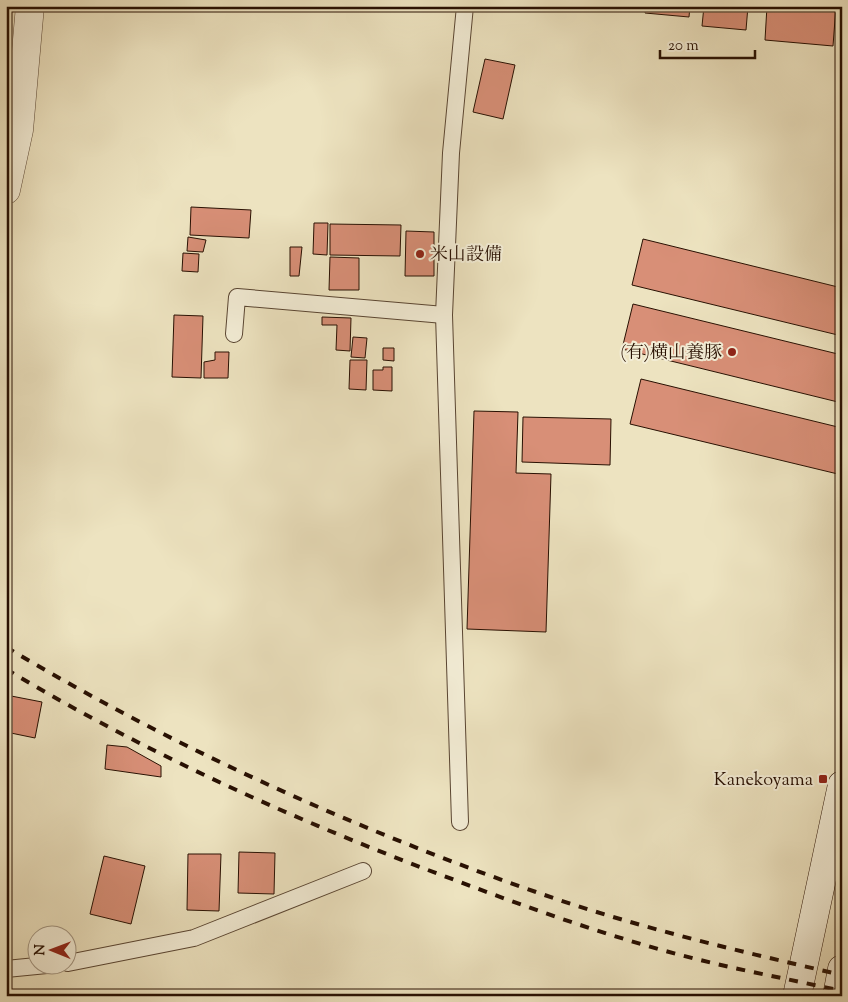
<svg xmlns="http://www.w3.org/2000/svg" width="848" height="1002" font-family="'Sorts Mill Goudy','Noto Serif JP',serif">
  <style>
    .building { fill: #d88f77; stroke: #281002 }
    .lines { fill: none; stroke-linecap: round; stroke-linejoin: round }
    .lane-casing { stroke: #594532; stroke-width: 18 }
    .street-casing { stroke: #594532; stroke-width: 29 }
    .secondary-casing { stroke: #281002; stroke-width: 29 }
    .lane { stroke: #f3edd6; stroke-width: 16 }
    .street { stroke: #f3edd6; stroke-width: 28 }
    .secondary { stroke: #f3edd6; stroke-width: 28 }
    .rail { stroke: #281002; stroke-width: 4; stroke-dasharray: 9 9; stroke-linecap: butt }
    .poi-dot { fill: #8f2418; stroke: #f3edd6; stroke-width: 2 }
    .labels { text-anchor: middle; stroke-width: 4; stroke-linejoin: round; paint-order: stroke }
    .poi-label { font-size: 18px; fill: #281002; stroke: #f3edd6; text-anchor: end }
  </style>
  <rect width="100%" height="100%" fill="#ede3c0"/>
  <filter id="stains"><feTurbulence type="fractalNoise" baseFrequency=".004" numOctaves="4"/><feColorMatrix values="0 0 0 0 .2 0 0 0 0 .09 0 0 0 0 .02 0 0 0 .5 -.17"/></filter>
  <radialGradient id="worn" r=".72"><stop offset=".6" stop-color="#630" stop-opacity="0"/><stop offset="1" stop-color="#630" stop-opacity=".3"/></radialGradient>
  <g class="building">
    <polygon points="646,6 690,6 689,17 645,13"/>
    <polygon points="704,6 748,6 746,30 702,26"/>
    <polygon points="767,6 836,6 833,46 765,40"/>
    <polygon points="485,59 515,65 503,119 473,112"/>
    <polygon points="191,207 251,210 249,238 190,235"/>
    <polygon points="314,223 328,223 327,255 313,254"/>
    <polygon points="330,224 401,225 400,256 330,255"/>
    <polygon points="406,231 434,232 434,276 405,276"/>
    <polygon points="188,237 206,240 203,252 187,251"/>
    <polygon points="643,239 842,288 842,336 632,285"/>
    <polygon points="290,247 302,247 299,276 290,276"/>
    <polygon points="183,253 199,254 198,272 182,271"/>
    <polygon points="330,257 359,258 359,290 329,290"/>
    <polygon points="633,304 842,355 842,403 622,349"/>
    <polygon points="174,315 203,316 201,378 172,377"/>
    <polygon points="322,317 351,318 350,351 336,350 337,325 322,325"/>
    <polygon points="353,337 367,338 365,358 351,357"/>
    <polygon points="383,348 394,348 394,361 383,360"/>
    <polygon points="215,352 229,352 228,378 204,378 204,362 215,360"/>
    <polygon points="350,360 367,360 366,390 349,389"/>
    <polygon points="383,367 392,367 392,391 373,390 373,370 383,370"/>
    <polygon points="641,379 842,428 842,475 630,424"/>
    <polygon points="474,411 518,412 516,473 551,474 546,632 467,629"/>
    <polygon points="523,417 611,419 610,465 522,462"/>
    <polygon points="6,695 42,702 35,738 6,732"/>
    <polygon points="107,745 127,747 161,766 161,777 105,769"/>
    <polygon points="239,852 275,853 274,894 238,893"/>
    <polygon points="188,854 221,854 219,911 187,910"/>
    <polygon points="104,856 145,866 131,924 90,914"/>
  </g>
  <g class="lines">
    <g class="lane-casing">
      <g id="lane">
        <polyline points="234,334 237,297 444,315"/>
        <polyline points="460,822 444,315 451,153 465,6"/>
        <polyline points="68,963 194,938 363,871"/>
        <polyline points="6,969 57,964"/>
      </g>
    </g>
    <g class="street-casing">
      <polyline id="street" points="6,190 19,130 30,6"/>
    </g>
    <g class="secondary-casing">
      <g id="secondary">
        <polyline points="797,996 842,785"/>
        <polyline points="837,996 842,969"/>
      </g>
    </g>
    <use href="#lane" class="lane"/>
    <use href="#street" class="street"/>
    <use href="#secondary" class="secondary"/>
    <g class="rail">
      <path d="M6,647C173,747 352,828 536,892C635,927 739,951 842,975"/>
      <path d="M6,669C149,755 303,824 460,882C537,911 616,939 696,959C744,971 793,980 842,991"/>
    </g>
  </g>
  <g class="poi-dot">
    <circle cx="420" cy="254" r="5"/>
    <circle cx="732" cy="352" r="5"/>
    <rect x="818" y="774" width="10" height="10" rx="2.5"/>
  </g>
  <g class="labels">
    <g class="poi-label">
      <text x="430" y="260" text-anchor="start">米山設備</text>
      <text x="722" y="358">(有)横山養豚</text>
      <text x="813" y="785">Kanekoyama</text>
    </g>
  </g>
  <rect width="848" height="1002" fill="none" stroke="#ede3c0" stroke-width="25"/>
  <rect x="8" y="8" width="833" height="987" fill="none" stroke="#281002" stroke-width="2.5"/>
  <rect x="12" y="12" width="823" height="977" fill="none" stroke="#281002"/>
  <g transform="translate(52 950) rotate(271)"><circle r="24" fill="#f3edd6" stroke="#a29581"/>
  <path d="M0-4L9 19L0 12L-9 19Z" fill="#8f2418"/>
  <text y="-8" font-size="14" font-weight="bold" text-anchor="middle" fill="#281002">N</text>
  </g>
  <path d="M660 50v8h95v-8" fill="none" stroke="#281002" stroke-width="2.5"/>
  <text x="668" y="50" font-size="15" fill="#281002" stroke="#f3edd6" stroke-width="4" paint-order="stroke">20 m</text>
  <rect width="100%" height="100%" filter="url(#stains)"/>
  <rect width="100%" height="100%" fill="url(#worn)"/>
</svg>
